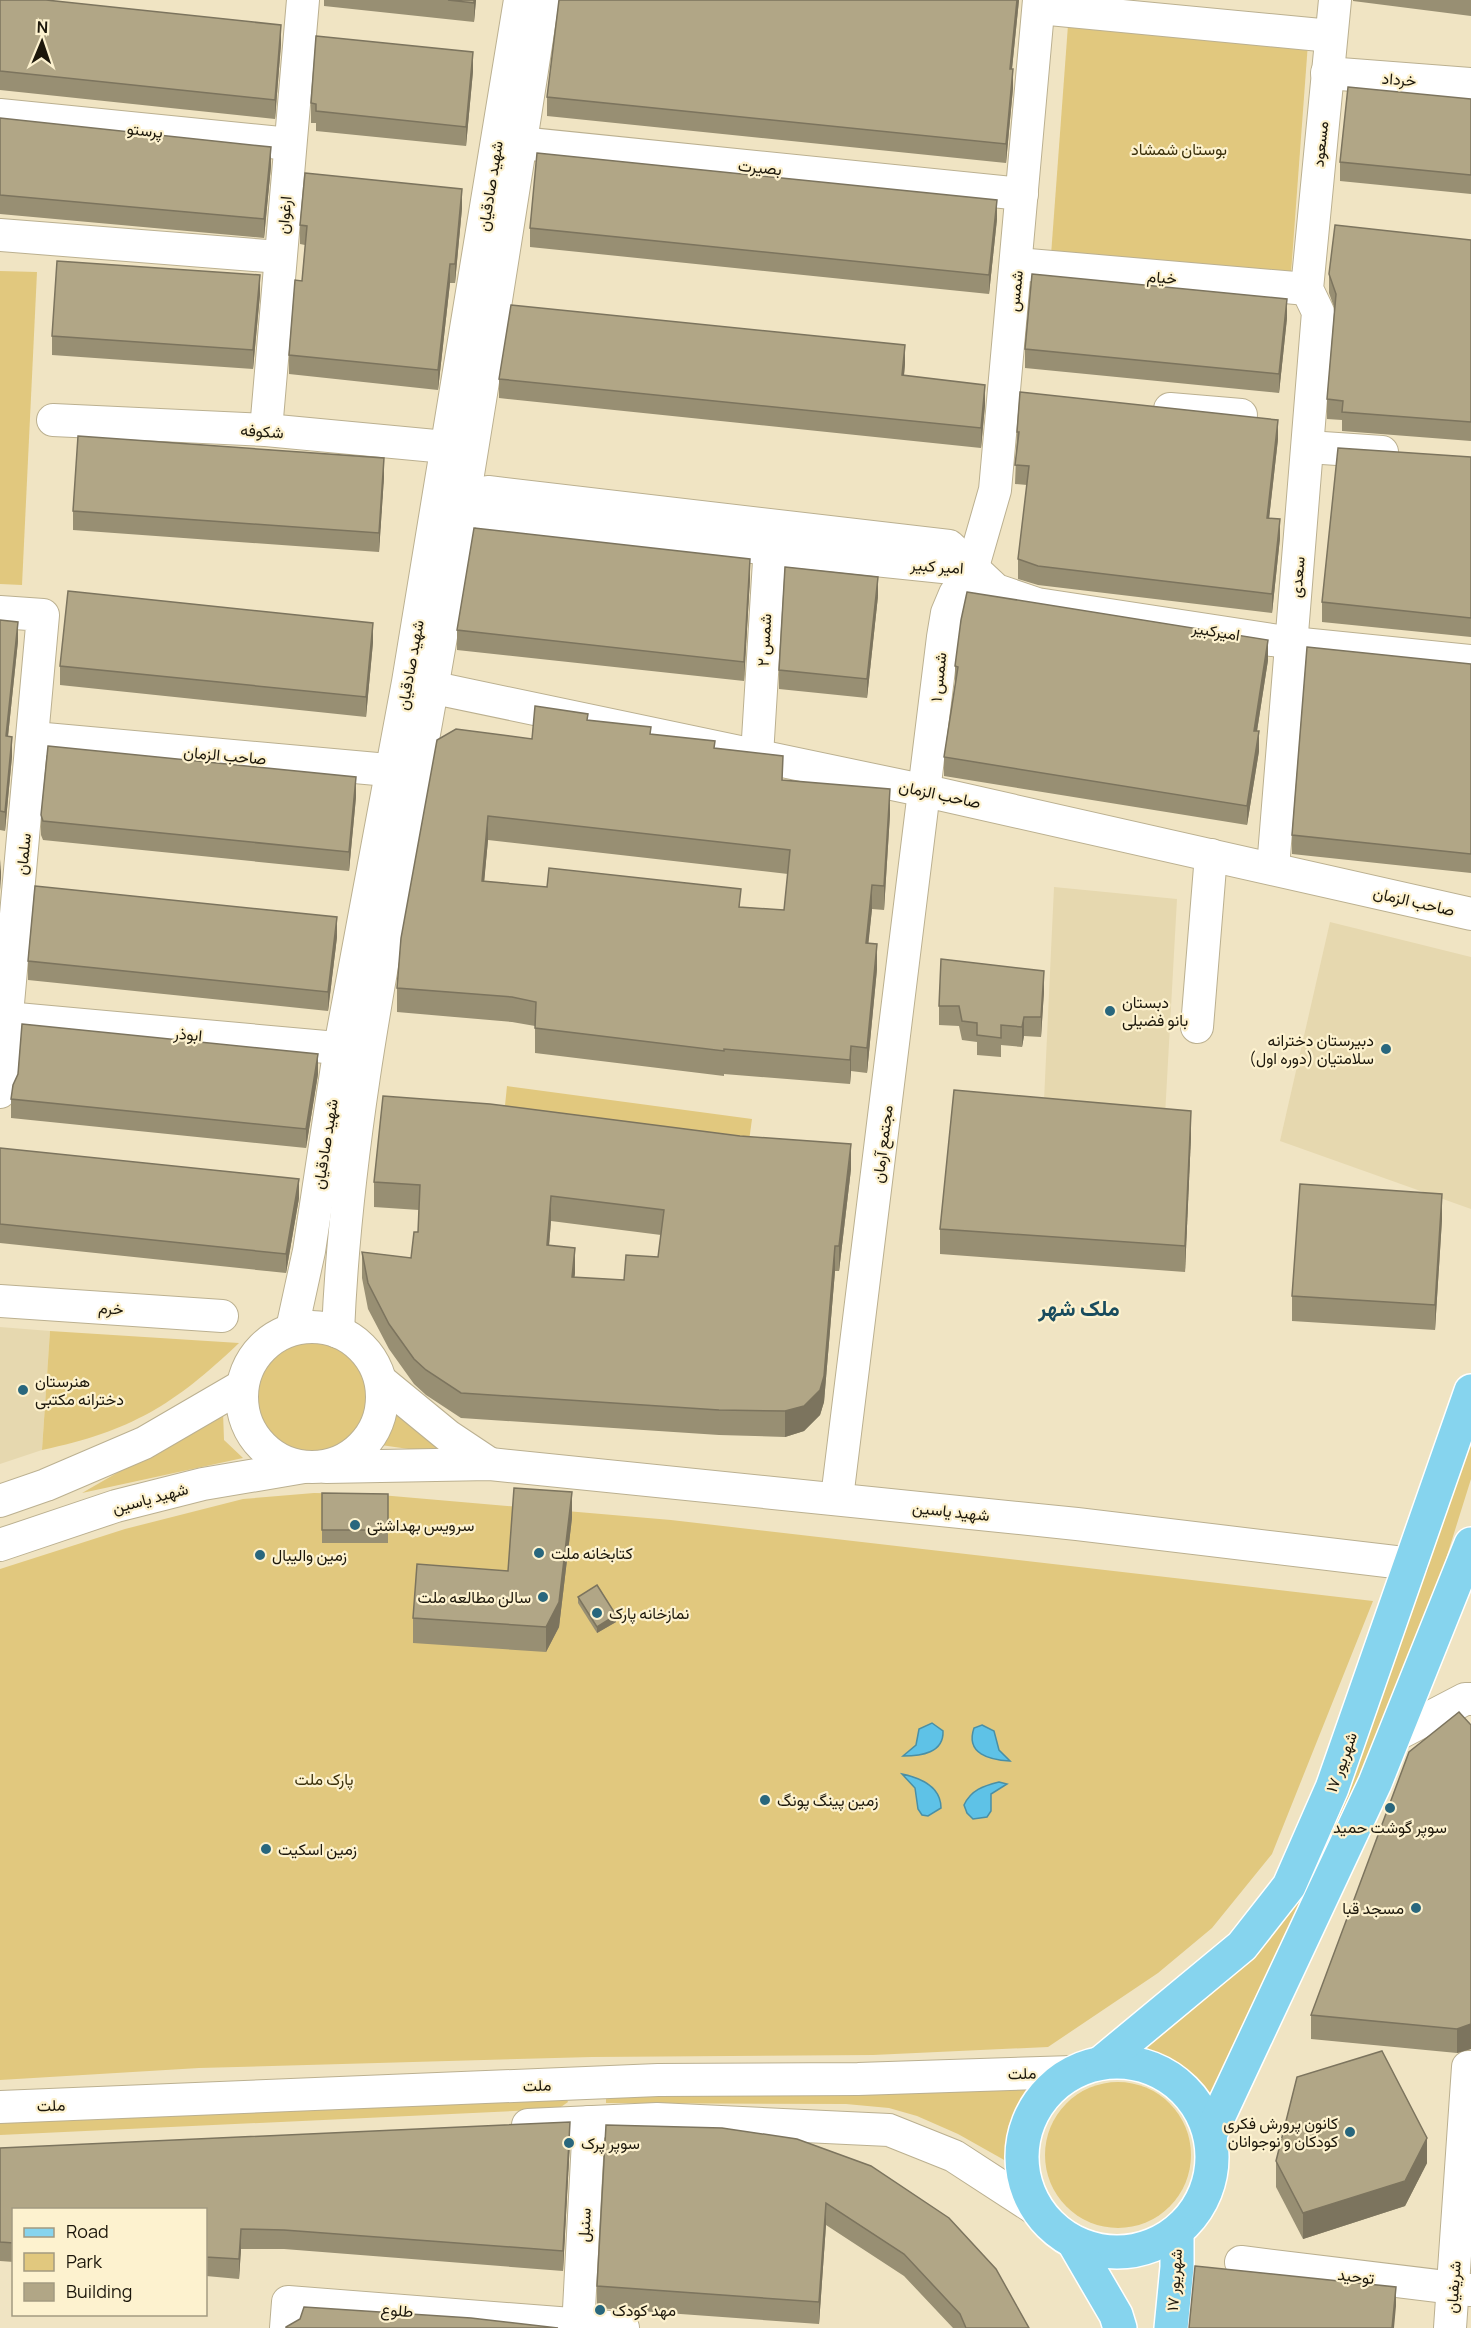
<svg xmlns="http://www.w3.org/2000/svg" width="1471" height="2328" font-family="Manrope,Vazirmatn,sans-serif">
  <style>
    .built { fill: #e6d8af }
    .green { fill: #e1c87e }
    .water { fill: #5ec2e7; stroke: #4a8fa5; stroke-width: 1.5 }
    .lines { fill: none; stroke-linecap: round; stroke-linejoin: round }
    .minor-casing { stroke: #bbb090; stroke-width: 34 }
    .major-casing { stroke: #fff; stroke-width: 36 }
    .minor { stroke: #fff; stroke-width: 32 }
    .major { stroke: #86d4ee; stroke-width: 33 }
    .wall { fill: #988f73; fill-rule: evenodd }
    .shaded-wall { fill: #7c745e }
    .building { fill: #b1a686; stroke: #7c745e; stroke-width: 1.5; fill-rule: evenodd }
    .poi-dot { fill: #29677d; stroke: #fdf2cf; stroke-width: 2 }
    .labels { text-anchor: middle; stroke-width: 4.5; stroke-linejoin: round; paint-order: stroke }
    .street-label { font-size: 16px; fill: #1c170b; stroke: #fdf2cf }
    .park-label { font-size: 16px; fill: #3a2f0a; stroke: #fdf2cf }
    .poi-label { font-size: 16px; fill: #1c170b; stroke: #fdf2cf; text-anchor: start }
    .district-label { font-size: 22px; font-weight: bold; fill: #1a4c5e; stroke: #fdf2cf }
  </style>
  <rect width="100%" height="100%" fill="#f0e4c3"/>
  <g class="built">
    <polygon points="1054,887 1177,899 1164,1134 1043,1122"/>
    <polygon points="1330,922 1471,957 1471,1209 1280,1141"/>
    <polygon points="0,1327 50,1331 42,1450 0,1464"/>
  </g>
  <g class="green">
    <polygon points="1068,25 1308,43 1291,273 1051,255"/>
    <polygon points="0,271 37,272 22,585 0,584"/>
    <polygon points="507,1086 752,1119 747,1156 503,1125"/>
    <path d="M50,1331L239,1343C174,1405 131,1431 42,1450Z"/>
    <circle cx="312" cy="1396" r="61"/>
    <polygon points="393,1408 464,1457 374,1444 388,1428"/>
    <polygon points="223,1412 224,1440 243,1458 82,1493"/>
    <path d="M1471,1420V1479L1445,1562L1395,1699L1309,1902L1211,2103C1193,2067 1175,2061 1139,2048L1263,1945Z"/>
    <polygon points="314,1493 369,1494 671,1520 1373,1601 1272,1854 1212,1928 1158,1973 1048,2047 873,2055 592,2057 199,2068 0,2080 0,1569 125,1529 243,1499"/>
    <circle cx="1118" cy="2155" r="73"/>
    <path d="M1036,2084C1018,2109 1011,2131 1006,2161L958,2134L917,2116L889,2108L846,2104L606,2103V2095L613,2091H989Z"/>
    <polygon points="565,2095 568,2102 558,2109 0,2135 0,2120"/>
  </g>
  <g class="water">
    <path d="M932,1723L943,1731C944,1753 921,1756 903,1756L916,1745L919,1729Z"/>
    <path d="M982,1725L994,1731L999,1750L1010,1761C990,1760 965,1754 974,1728Z"/>
    <path d="M902,1774C921,1778 941,1787 941,1808L928,1816L922,1815L918,1809L915,1788Z"/>
    <path d="M999,1782L1007,1784L991,1794V1811L987,1817L973,1819L967,1813L964,1805C971,1790 983,1786 999,1782Z"/>
  </g>
  <g class="lines">
    <g class="minor-casing">
      <g id="minor">
        <polyline points="1039,8 1331,36"/>
        <polyline points="1327,73 1471,84"/>
        <polyline points="0,115 290,144"/>
        <polyline points="501,141 1022,194"/>
        <polyline points="0,235 280,257"/>
        <polyline points="1017,264 1307,289"/>
        <polyline points="1170,409 1241,415"/>
        <polyline points="53,420 266,430 467,449"/>
        <polyline points="266,430 303,0"/>
        <polyline points="1308,447 1382,452"/>
        <polyline points="972,570 769,549 486,515 481,503 488,492 949,546 996,590 1037,604 1292,643 1471,661"/>
        <polyline points="0,612 43,615 0,1092"/>
        <polyline points="411,683 926,791 1471,914"/>
        <polyline points="34,738 410,772"/>
        <polyline points="757,755 771,529"/>
        <polyline points="1273,868 1318,312 1307,289 1335,0"/>
        <polyline points="6,1018 359,1050"/>
        <polyline points="1197,1027 1211,855"/>
        <polyline points="0,1301 222,1316"/>
        <circle cx="312" cy="1397" r="70"/>
        <polyline points="292,1329 309,1251 340,1047 408,682 520,0"/>
        <path d="M338,1332C347,1116 395,901 432,689C472,460 507,230 543,0"/>
        <polyline points="381,1381 448,1436 490,1464"/>
        <polyline points="326,1467 490,1464 1077,1524 1412,1564"/>
        <polyline points="837,1498 943,637 947,613 955,594 972,570 995,490 1039,0"/>
        <polyline points="0,1501 46,1485 144,1443 242,1386"/>
        <polyline points="0,1545 116,1506 203,1484 304,1467"/>
        <polyline points="1394,1736 1465,1699 1471,1699"/>
        <polyline points="0,2107 658,2080 858,2079 1073,2072"/>
        <polyline points="528,2125 657,2119 889,2130 954,2156 1037,2210"/>
        <polyline points="1241,2262 1471,2290"/>
        <polyline points="286,2328 288,2302 623,2328"/>
        <polyline points="578,2328 589,2122"/>
        <polyline points="1450,2328 1468,2067 1471,2067"/>
      </g>
    </g>
    <g class="major-casing">
      <g id="major">
        <circle cx="1117" cy="2157" r="95"/>
        <polyline points="1102,2062 1242,1946 1289,1886 1332,1788 1471,1391"/>
        <polyline points="1210,2135 1375,1783 1471,1544"/>
        <polyline points="1074,2243 1116,2315 1120,2328"/>
        <polyline points="1171,2328 1177,2267 1177,2232"/>
      </g>
    </g>
    <use href="#minor" class="minor"/>
    <use href="#major" class="major"/>
  </g>
  <g class="wall">
    <polygon points="0,0 281,44 275,119 0,90"/>
    <polygon points="324,0 476,0 474,22 324,6"/>
    <polygon points="1019,0 1012,69 1013,88 1006,163 547,116 547,97"/>
    <polygon points="1353,0 1471,0 1471,16 1353,1"/>
    <polygon points="473,71 466,146 316,131 316,123 311,123 311,103"/>
    <polygon points="1471,99 1471,194 1340,181 1340,162"/>
    <polygon points="0,118 271,166 264,238 0,214"/>
    <polygon points="462,208 455,283 450,283 438,390 289,374 289,355 302,281 305,245 300,244 300,225"/>
    <polygon points="997,219 989,294 530,247 530,228"/>
    <polygon points="1471,240 1471,441 1342,431 1342,420 1327,419 1327,399 1335,310 1329,293 1329,274"/>
    <polygon points="260,294 253,369 52,355 52,336"/>
    <polygon points="1287,318 1279,393 1025,368 1025,349"/>
    <polygon points="905,364 904,375 985,405 981,448 499,398 499,379"/>
    <polygon points="1017,432 1278,439 1269,518 1280,538 1272,613 1038,585 1018,579 1018,559 1027,485 1015,484"/>
    <polygon points="1471,457 1471,637 1322,622 1322,602"/>
    <polygon points="384,477 379,552 73,530 73,511"/>
    <polygon points="750,578 744,681 457,650 457,630"/>
    <polygon points="878,596 867,698 779,689 779,670"/>
    <polygon points="0,620 18,641 8,736 12,756 5,831 0,830"/>
    <polygon points="373,642 366,717 60,685 60,666"/>
    <polygon points="1268,660 1257,731 1259,751 1247,825 944,776 944,757 955,684 955,666"/>
    <polygon points="1471,664 1471,873 1292,854 1292,835"/>
    <path d="M588,720L715,748L783,780L890,814L884,910L872,909L868,943L877,969L867,1073L851,1071L850,1084L724,1074V1076L535,1053V1026L512,1022L397,1012V988L401,938L532,739ZM488,840L788,874L784,910L741,907L484,881Z"/>
    <polygon points="356,797 349,871 43,840 41,835 41,815"/>
    <polygon points="337,937 328,1011 28,980 28,961"/>
    <polygon points="1044,991 1041,1037 1024,1036 1022,1047 1001,1045 1001,1057 977,1055 977,1042 962,1040 959,1026 939,1025 939,1006"/>
    <polygon points="318,1074 306,1148 11,1118 11,1099"/>
    <polygon points="1191,1136 1185,1272 940,1254 940,1229"/>
    <polygon points="0,1148 299,1198 286,1273 0,1243"/>
    <path d="M851,1169L839,1271H835L824,1402L820,1415L804,1431L785,1437L719,1435L461,1418L426,1395L414,1384L389,1349L368,1309L362,1278V1252L411,1258L418,1232L419,1210L374,1207V1182ZM551,1221L661,1235L658,1257L624,1280L574,1277L575,1273L549,1245Z"/>
    <polygon points="1442,1219 1435,1330 1292,1321 1292,1296"/>
    <polygon points="322,1493 388,1494 388,1543 322,1543"/>
    <polygon points="572,1518 559,1627 546,1652 413,1643 413,1618 508,1571"/>
    <polygon points="578,1597 616,1622 597,1633 578,1603"/>
    <polygon points="1471,1725 1471,2049 1457,2053 1311,2039 1311,2015"/>
    <polygon points="722,2128 1029,2328 953,2328 904,2276 826,2225 819,2324 597,2308 597,2286"/>
    <polygon points="570,2141 563,2271 284,2249 241,2249 239,2279 206,2276 206,2210 14,2210 14,2262 0,2261 0,2148"/>
    <polygon points="1276,2161 1427,2163 1405,2206 1303,2239 1276,2187"/>
  </g>
  <g class="shaded-wall">
    <polygon points="474,0 476,0 474,22"/>
    <polygon points="1017,0 1019,0 1010,88 1010,69"/>
    <polygon points="281,25 281,44 275,119 275,100"/>
    <polygon points="473,52 473,71 466,146 466,127"/>
    <polygon points="1013,69 1013,88 1006,163 1006,144"/>
    <polygon points="271,147 271,166 264,238 264,219"/>
    <polygon points="462,189 462,208 455,283 455,264"/>
    <polygon points="997,200 997,219 989,294 989,275"/>
    <polygon points="450,264 450,283 438,390 438,370"/>
    <polygon points="260,275 260,294 253,369 253,350"/>
    <polygon points="1287,299 1287,318 1279,393 1279,374"/>
    <polygon points="905,345 905,364 902,395 902,375"/>
    <polygon points="985,385 985,405 981,448 981,428"/>
    <polygon points="1278,420 1278,439 1267,537 1267,518"/>
    <polygon points="384,458 384,477 379,552 379,533"/>
    <polygon points="1280,519 1280,538 1272,613 1272,594"/>
    <polygon points="750,559 750,578 744,681 744,662"/>
    <polygon points="878,577 878,596 867,698 867,679"/>
    <polygon points="18,622 18,641 6,755 6,736"/>
    <polygon points="373,623 373,642 366,717 366,697"/>
    <polygon points="1268,640 1268,660 1254,750 1254,731"/>
    <polygon points="1259,731 1259,751 1247,825 1247,806"/>
    <polygon points="12,737 12,756 5,831 5,812"/>
    <polygon points="356,777 356,797 349,871 349,852"/>
    <polygon points="890,789 890,814 884,910 884,886"/>
    <polygon points="488,816 488,840 482,906 482,881"/>
    <polygon points="1,859 1,878 0,891 0,872"/>
    <polygon points="872,885 872,909 866,967 866,943"/>
    <polygon points="337,917 337,937 328,1011 328,992"/>
    <polygon points="877,944 877,969 867,1073 867,1048"/>
    <polygon points="1044,971 1044,991 1041,1037 1041,1017"/>
    <polygon points="1024,1017 1024,1036 1022,1047 1022,1027"/>
    <polygon points="851,1046 851,1071 850,1084 850,1060"/>
    <polygon points="318,1054 318,1074 306,1148 306,1129"/>
    <polygon points="1191,1111 1191,1136 1185,1272 1185,1246"/>
    <polygon points="851,1144 851,1169 839,1271 839,1246"/>
    <polygon points="299,1179 299,1198 286,1273 286,1254"/>
    <polygon points="1442,1194 1442,1219 1435,1330 1435,1305"/>
    <polygon points="551,1196 551,1221 547,1270 547,1245"/>
    <polygon points="835,1246 835,1271 824,1402 820,1415 804,1431 785,1437 785,1411"/>
    <polygon points="575,1248 575,1273 572,1302 572,1277"/>
    <polygon points="572,1492 572,1518 559,1627 546,1652 546,1627"/>
    <polygon points="616,1615 616,1622 597,1633 597,1627"/>
    <polygon points="1471,2024 1471,2049 1457,2053 1457,2029"/>
    <polygon points="570,2122 570,2141 563,2271 563,2251"/>
    <polygon points="1427,2138 1427,2163 1405,2206 1303,2239 1303,2213"/>
    <polygon points="826,2203 826,2225 819,2324 819,2302"/>
    <polygon points="241,2229 241,2249 239,2279 239,2259"/>
    <polygon points="1396,2287 1396,2306 1394,2328 1392,2328"/>
  </g>
  <g class="building">
    <polygon points="0,0 46,0 281,25 275,100 0,71"/>
    <polygon points="448,0 474,0 474,3"/>
    <polygon points="559,0 1017,0 1010,69 1013,69 1006,144 547,97"/>
    <polygon points="316,36 473,52 466,127 316,111 316,104 311,103"/>
    <polygon points="1348,87 1471,99 1471,175 1340,162"/>
    <polygon points="0,118 271,147 264,219 0,195"/>
    <polygon points="537,153 997,200 989,275 530,228"/>
    <polygon points="305,173 462,189 455,264 450,264 438,370 289,355 295,280 302,281 307,226 300,225"/>
    <polygon points="1335,225 1471,240 1471,422 1342,412 1343,401 1327,399 1336,294 1329,274"/>
    <polygon points="57,261 260,275 253,350 52,336"/>
    <polygon points="1032,274 1287,299 1279,374 1025,349"/>
    <polygon points="511,305 905,345 902,375 985,385 981,428 499,379"/>
    <polygon points="1020,392 1278,420 1267,518 1280,519 1272,594 1038,566 1018,559 1029,466 1015,465 1019,432 1017,432"/>
    <polygon points="78,436 384,458 379,533 73,511"/>
    <polygon points="1338,448 1471,457 1471,618 1322,602"/>
    <polygon points="474,528 750,559 744,662 457,630"/>
    <polygon points="785,567 878,577 867,679 779,670"/>
    <polygon points="68,591 373,623 366,697 60,666"/>
    <polygon points="967,592 1268,640 1254,731 1259,731 1247,806 944,757 958,667 955,666 961,620"/>
    <polygon points="0,620 18,622 6,736 12,737 5,812 0,811"/>
    <polygon points="1307,647 1471,664 1471,854 1292,835"/>
    <path d="M535,706L588,714L587,720L651,727L650,734L715,741L714,748L783,756L782,780L890,789L884,886L872,885L866,943L877,944L867,1048L851,1046L850,1060L724,1049V1051L535,1028L536,1002L512,997L397,988L401,938L437,740L456,729L532,739ZM488,816L790,850L784,910L739,907L741,889L549,868L547,887L482,881Z"/>
    <polygon points="48,746 356,777 349,852 43,821 41,815"/>
    <polygon points="35,886 337,917 328,992 28,961"/>
    <polygon points="941,959 1044,971 1041,1017 1024,1017 1022,1027 1001,1025 1001,1038 977,1035 977,1023 962,1021 959,1006 939,1006"/>
    <polygon points="22,1024 318,1054 306,1129 11,1099 13,1085 18,1074"/>
    <polygon points="954,1090 1191,1111 1185,1246 940,1229"/>
    <path d="M383,1096L490,1104L740,1136L851,1144L839,1246H835L824,1376L820,1390L804,1406L785,1411L719,1410L461,1393L426,1370L414,1359L389,1324L368,1283L362,1252L411,1258L414,1232H418L420,1185L374,1182ZM551,1196L664,1210L658,1257L626,1255L624,1280L572,1277L575,1248L547,1245Z"/>
    <polygon points="0,1148 299,1179 286,1254 0,1224"/>
    <polygon points="1300,1184 1442,1194 1435,1305 1292,1296"/>
    <polygon points="514,1488 572,1492 559,1602 546,1627 413,1618 417,1564 508,1571"/>
    <polygon points="322,1493 388,1494 388,1530 322,1530"/>
    <polygon points="597,1585 616,1615 597,1627 578,1597"/>
    <polygon points="1459,1712 1471,1725 1471,2024 1457,2029 1311,2015 1409,1752"/>
    <polygon points="1382,2051 1427,2138 1405,2181 1303,2213 1276,2161 1297,2077"/>
    <polygon points="570,2122 563,2251 284,2230 241,2229 239,2259 206,2257 206,2210 14,2210 14,2243 0,2242 0,2148"/>
    <polygon points="606,2125 722,2128 797,2139 871,2166 949,2218 996,2269 1029,2328 966,2328 960,2314 904,2254 826,2203 819,2302 597,2286"/>
    <polygon points="1195,2266 1396,2287 1392,2328 1189,2328"/>
    <polygon points="304,2307 471,2318 558,2328 286,2328 286,2327 300,2319"/>
  </g>
  <g class="poi-dot">
    <circle cx="1110" cy="1011" r="6"/>
    <circle cx="1386" cy="1049" r="6"/>
    <circle cx="23" cy="1390" r="6"/>
    <circle cx="355" cy="1525" r="6"/>
    <circle cx="539" cy="1553" r="6"/>
    <circle cx="260" cy="1555" r="6"/>
    <circle cx="543" cy="1597" r="6"/>
    <circle cx="597" cy="1613" r="6"/>
    <circle cx="765" cy="1800" r="6"/>
    <circle cx="1390" cy="1808" r="6"/>
    <circle cx="266" cy="1849" r="6"/>
    <circle cx="1416" cy="1908" r="6"/>
    <circle cx="1350" cy="2132" r="6"/>
    <circle cx="569" cy="2143" r="6"/>
    <circle cx="600" cy="2310" r="6"/>
  </g>
  <g class="labels">
    <g class="street-label">
      <text transform="translate(1399 79) rotate(4)" y="6">خرداد</text>
      <text transform="translate(145 130) rotate(6)" y="6">پرستو</text>
      <text transform="translate(1320 144) rotate(-84)" y="6">مسعود</text>
      <text transform="translate(760 167) rotate(6)" y="6">بصیرت</text>
      <text transform="translate(490 186) rotate(-81)" y="6">شهید صادقیان</text>
      <text transform="translate(284 215) rotate(-85)" y="6">ارغوان</text>
      <text transform="translate(1162 277) rotate(5)" y="6">خیام</text>
      <text transform="translate(1015 291) rotate(-84)" y="6">شمس</text>
      <text transform="translate(262 431) rotate(4)" y="6">شکوفه</text>
      <text transform="translate(937 566) rotate(4)" y="6">امیر کبیر</text>
      <text transform="translate(1297 577) rotate(-85)" y="6">سعدی</text>
      <text transform="translate(1216 631) rotate(9)" y="6">امیرکبیر</text>
      <text transform="translate(764 640) rotate(-87)" y="6">شمس ۲</text>
      <text transform="translate(410 665) rotate(-80)" y="6">شهید صادقیان</text>
      <text transform="translate(938 677) rotate(-84)" y="6">شمس ۱</text>
      <text transform="translate(225 755) rotate(5)" y="6">صاحب الزمان</text>
      <text transform="translate(940 794) rotate(12)" y="6">صاحب الزمان</text>
      <text transform="translate(23 854) rotate(-84)" y="6">سلمان</text>
      <text transform="translate(1414 901) rotate(13)" y="6">صاحب الزمان</text>
      <text transform="translate(188 1034) rotate(5)" y="6">ابوذر</text>
      <text transform="translate(325 1144) rotate(-81)" y="6">شهید صادقیان</text>
      <text transform="translate(882 1144) rotate(-83)" y="6">مجتمع آرمان</text>
      <text transform="translate(111 1308) rotate(4)" y="6">خرم</text>
      <text transform="translate(150 1498) rotate(-15)" y="6">شهید یاسین</text>
      <text transform="translate(951 1511) rotate(6)" y="6">شهید یاسین</text>
      <text transform="translate(1341 1762) rotate(-70)" y="6">۱۷ شهریور</text>
      <text transform="translate(1022 2073) rotate(-2)" y="6">ملت</text>
      <text transform="translate(537 2085) rotate(-2)" y="6">ملت</text>
      <text transform="translate(51 2105) rotate(-2)" y="6">ملت</text>
      <text transform="translate(584 2225) rotate(-87)" y="6">سنبل</text>
      <text transform="translate(1356 2276) rotate(7)" y="6">توحید</text>
      <text transform="translate(1174 2280) rotate(-86)" y="6">۱۷ شهریور</text>
      <text transform="translate(1453 2287) rotate(-86)" y="6">شریفیان</text>
      <text transform="translate(397 2310) rotate(4)" y="6">طلوع</text>
    </g>
    <g class="park-label">
      <text x="1179" y="155">بوستان شمشاد</text>
      <text x="324" y="1785">پارک ملت</text>
    </g>
    <g class="poi-label">
      <text x="1122" y="1008">دبستان<tspan x="1122" dy="18">بانو فضیلی</tspan></text>
      <text x="1374" y="1046" text-anchor="end">دبیرستان دخترانه<tspan x="1374" dy="18">سلامتیان (دوره اول)</tspan></text>
      <text x="35" y="1387">هنرستان<tspan x="35" dy="18">دخترانه مکتبی</tspan></text>
      <text x="367" y="1531">سرویس بهداشتی</text>
      <text x="551" y="1559">کتابخانه ملت</text>
      <text x="272" y="1561">زمین والیبال</text>
      <text x="531" y="1603" text-anchor="end">سالن مطالعه ملت</text>
      <text x="609" y="1619">نمازخانه پارک</text>
      <text x="777" y="1806">زمین پینگ پونگ</text>
      <text x="1390" y="1833" text-anchor="middle">سوپر گوشت حمید</text>
      <text x="278" y="1855">زمین اسکیت</text>
      <text x="1404" y="1914" text-anchor="end">مسجد قبا</text>
      <text x="1338" y="2129" text-anchor="end">کانون پرورش فکری<tspan x="1338" dy="18">کودکان و نوجوانان</tspan></text>
      <text x="581" y="2149">سوپر پرک</text>
      <text x="612" y="2316">مهد کودک</text>
    </g>
    <g class="district-label">
      <text x="1079" y="1316">ملک شهر</text>
    </g>
  </g>
  <rect x="12" y="2208" width="195" height="108" fill="#fdf2cf" stroke="#a39a81" stroke-width="1.5"/>
  <rect x="24" y="2228" width="30" height="9" fill="#86d4ee" stroke="#a39a81" stroke-width="1.5"/>
  <text x="66" y="2238" font-size="18" fill="#1c170b">Road</text>
  <rect x="24" y="2253" width="30" height="18" fill="#e1c87e" stroke="#a39a81" stroke-width="1.5"/>
  <text x="66" y="2268" font-size="18" fill="#1c170b">Park</text>
  <rect x="24" y="2283" width="30" height="18" fill="#b1a686" stroke="#a39a81" stroke-width="1.5"/>
  <text x="66" y="2298" font-size="18" fill="#1c170b">Building</text>
  <g transform="translate(42 42) rotate(2)" stroke="#fdf2cf" stroke-width="4.5" paint-order="stroke">
  <path d="M0-4.5L10 22L0 15L-10 22Z" fill="#1c170b"/>
  <text y="-9" font-size="16" font-weight="bold" text-anchor="middle" fill="#1c170b">N</text>
  </g>
</svg>
